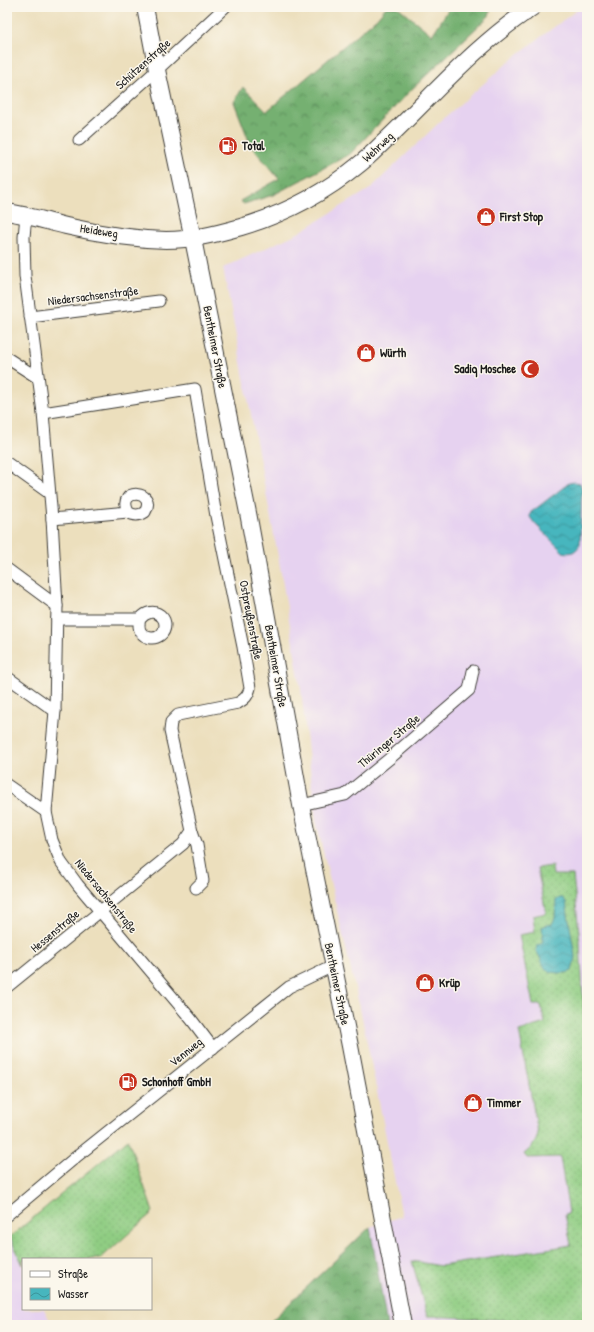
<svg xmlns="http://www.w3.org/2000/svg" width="594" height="1332" font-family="'Patrick Hand',sans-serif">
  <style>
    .built { fill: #e6d2f0 }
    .grass { fill: url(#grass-dots); stroke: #567450 }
    .forest { fill: url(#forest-crowns); stroke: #486646 }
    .water { fill: url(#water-waves); stroke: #32696d }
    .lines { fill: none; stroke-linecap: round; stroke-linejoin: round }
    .street-casing { stroke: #3b3934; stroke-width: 13 }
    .secondary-casing { stroke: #3b3934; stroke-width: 18 }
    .primary-casing { stroke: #3b3934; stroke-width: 20 }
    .street { stroke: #fff; stroke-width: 11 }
    .secondary { stroke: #fff; stroke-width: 16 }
    .primary { stroke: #fff; stroke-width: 18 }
    .labels { text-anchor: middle; stroke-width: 3; stroke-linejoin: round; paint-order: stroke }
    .street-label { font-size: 12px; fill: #1c1c1c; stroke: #fbf7ec }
    .poi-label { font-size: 12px; font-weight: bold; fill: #1c1c1c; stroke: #fbf7ec; text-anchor: start }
  </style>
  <defs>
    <pattern id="grass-dots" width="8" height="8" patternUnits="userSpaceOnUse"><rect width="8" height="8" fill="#90cd83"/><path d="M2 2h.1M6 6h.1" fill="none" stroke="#7caf71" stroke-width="1.8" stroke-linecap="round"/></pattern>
    <pattern id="forest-crowns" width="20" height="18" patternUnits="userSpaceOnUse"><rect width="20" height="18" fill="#74b071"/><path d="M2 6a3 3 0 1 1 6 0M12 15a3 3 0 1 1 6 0" fill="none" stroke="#5e8e5c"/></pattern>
    <pattern id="water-waves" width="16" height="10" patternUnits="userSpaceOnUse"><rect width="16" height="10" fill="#47b6be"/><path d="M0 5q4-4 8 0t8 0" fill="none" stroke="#3a939a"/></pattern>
  </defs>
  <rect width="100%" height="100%" fill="#fbf7ec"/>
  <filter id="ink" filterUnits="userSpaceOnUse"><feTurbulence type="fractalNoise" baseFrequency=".025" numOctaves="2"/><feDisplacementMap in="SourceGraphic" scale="8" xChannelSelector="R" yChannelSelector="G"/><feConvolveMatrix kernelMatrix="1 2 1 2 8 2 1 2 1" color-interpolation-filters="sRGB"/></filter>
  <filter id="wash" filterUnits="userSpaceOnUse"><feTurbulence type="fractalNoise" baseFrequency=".012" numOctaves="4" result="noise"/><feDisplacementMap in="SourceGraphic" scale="16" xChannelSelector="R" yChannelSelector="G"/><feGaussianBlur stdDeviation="0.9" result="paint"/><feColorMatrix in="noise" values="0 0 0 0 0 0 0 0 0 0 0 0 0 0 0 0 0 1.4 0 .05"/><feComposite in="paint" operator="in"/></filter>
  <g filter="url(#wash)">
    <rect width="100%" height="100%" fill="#ecdfbd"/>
    <g class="built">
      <polygon points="581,7 587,7 587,1325 267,1325 370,1227 402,1216 362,1017 316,821 301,690 279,561 223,268 298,233 370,189 445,117 518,54"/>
      <polygon points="7,1232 23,1265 23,1309 44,1309 52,1325 7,1325"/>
    </g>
    <g class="grass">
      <path d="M552,866L553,875H573L580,942L585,1031L587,1041V1325H512L505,1320L427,1316L412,1261L441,1266L571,1245L565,1214L569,1213L560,1157L527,1158L524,1154C532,1148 536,1143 538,1133L519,1031L545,1023L541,1005H533L519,935L535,932L533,916L546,913L537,868Z"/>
      <polygon points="128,1139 153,1212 100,1259 23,1259 23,1265 10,1237"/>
    </g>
    <g class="forest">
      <polygon points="386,7 398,7 432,35 450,7 491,7 489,16 411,90 350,154 273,195 244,204 240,201 279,179 251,146 234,102 243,87 267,111 377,18"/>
      <polygon points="370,1227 387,1325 267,1325"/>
    </g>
    <g class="water">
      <path d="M575,482L580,483L582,489L580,545C575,552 572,554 563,552L535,524L530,517L531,512L534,510L569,483Z"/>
      <path d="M560,898H563L566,902L575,957L572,971C568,973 564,973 559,973C540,972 545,963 536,951L537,945L541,944L543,941L542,927L547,925L552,924L555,918L556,900Z"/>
    </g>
  </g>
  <g filter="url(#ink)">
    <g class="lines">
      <g class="street-casing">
        <g id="street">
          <polyline points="79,140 157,70 225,7"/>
          <polyline points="26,215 24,237 25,276 43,413 52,519 57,606 55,711 46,812 52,840 61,862 78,885 191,1019 213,1048"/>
          <polyline points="30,317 159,301"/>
          <polyline points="7,358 38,378"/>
          <polyline points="7,463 49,493"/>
          <path d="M52,519L128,512C134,516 139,516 145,512C158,490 116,487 128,512"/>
          <polyline points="7,569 57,606"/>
          <path d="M57,619H140C146,612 155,609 162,617C164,619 165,622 165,625C165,644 133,642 140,619"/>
          <polyline points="7,677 55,711"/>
          <polyline points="7,785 46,812"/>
          <polyline points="301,805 345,795 389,759 469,690 473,671"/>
          <polyline points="192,831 197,845 203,881 196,888"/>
          <path d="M7,987L183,844L192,831L170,731L171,722L178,715L238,703C245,699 248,696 250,688L243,647L216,516L195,389L43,413"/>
          <polyline points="7,1215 76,1157 289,987 333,966"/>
        </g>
      </g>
      <g class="secondary-casing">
        <g id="secondary">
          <polyline points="145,7 157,70 193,239 249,518 301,805 350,1046 403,1325"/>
          <path d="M7,212C27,215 46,221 66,226C96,233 135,239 166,240C192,240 216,234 241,227C285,214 326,192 361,163C371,155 379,146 388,138C435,93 478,43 533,7"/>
        </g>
      </g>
      <g class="primary-casing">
        <polyline id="primary" points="522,7 525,12"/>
      </g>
      <use href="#street" class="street"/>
      <use href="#secondary" class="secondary"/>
      <use href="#primary" class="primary"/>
    </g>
  </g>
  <defs>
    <g id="fuel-disc" transform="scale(1)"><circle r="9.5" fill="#c8321e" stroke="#fbf7ec"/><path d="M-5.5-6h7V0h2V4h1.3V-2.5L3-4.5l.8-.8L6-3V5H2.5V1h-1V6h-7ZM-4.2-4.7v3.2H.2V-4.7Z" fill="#fff"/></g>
    <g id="shop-disc" transform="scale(1)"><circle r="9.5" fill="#c8321e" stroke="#fbf7ec"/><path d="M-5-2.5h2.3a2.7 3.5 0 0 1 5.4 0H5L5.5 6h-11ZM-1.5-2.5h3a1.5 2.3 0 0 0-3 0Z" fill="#fff"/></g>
    <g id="mosque-disc" transform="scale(1)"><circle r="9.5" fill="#c8321e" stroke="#fbf7ec"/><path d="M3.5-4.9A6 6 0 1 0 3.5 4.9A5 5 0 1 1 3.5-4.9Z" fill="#fff"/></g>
  </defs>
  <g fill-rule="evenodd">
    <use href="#fuel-disc" x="228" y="146"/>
    <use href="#shop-disc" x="486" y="217"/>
    <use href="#shop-disc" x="366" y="353"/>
    <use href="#mosque-disc" x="530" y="369"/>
    <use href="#shop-disc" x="425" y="983"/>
    <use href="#fuel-disc" x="128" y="1082"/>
    <use href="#shop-disc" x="473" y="1103"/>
  </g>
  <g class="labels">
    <g class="street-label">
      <text transform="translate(143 64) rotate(-42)" y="4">Schützenstraße</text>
      <text transform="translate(378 147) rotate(-43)" y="4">Wehrweg</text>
      <text transform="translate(99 231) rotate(9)" y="4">Heideweg</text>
      <text transform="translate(93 296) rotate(-7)" y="4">Niedersachsenstraße</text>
      <text transform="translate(215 347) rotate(79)" y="4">Bentheimer Straße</text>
      <text transform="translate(251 620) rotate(79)" y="4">Ostpreußenstraße</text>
      <text transform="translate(276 666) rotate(80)" y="4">Bentheimer Straße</text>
      <text transform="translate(389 741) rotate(-40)" y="4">Thüringer Straße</text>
      <text transform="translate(106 896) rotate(51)" y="4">Niedersachsenstraße</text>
      <text transform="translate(55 931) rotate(-40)" y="4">Hessenstraße</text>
      <text transform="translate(337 984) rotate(78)" y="4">Bentheimer Straße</text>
      <text transform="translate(186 1052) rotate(-39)" y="4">Vennweg</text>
    </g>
    <g class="poi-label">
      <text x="242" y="150">Total</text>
      <text x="500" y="221">First Stop</text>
      <text x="380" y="357">Würth</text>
      <text x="516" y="373" text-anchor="end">Sadiq Moschee</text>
      <text x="439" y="987">Krüp</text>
      <text x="142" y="1086">Schonhoff GmbH</text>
      <text x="487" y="1107">Timmer</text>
    </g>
  </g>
  <rect width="594" height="1332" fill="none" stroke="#fbf7ec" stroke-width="24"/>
  <rect x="22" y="1258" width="130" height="52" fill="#fbf7ec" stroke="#a29f99"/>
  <rect x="30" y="1271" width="20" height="6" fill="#ffffff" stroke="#a29f99"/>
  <text x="58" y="1278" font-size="12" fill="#1c1c1c">Straße</text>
  <rect x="30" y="1288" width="20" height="12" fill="url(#water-waves)" stroke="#a29f99"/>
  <text x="58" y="1298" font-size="12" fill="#1c1c1c">Wasser</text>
</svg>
